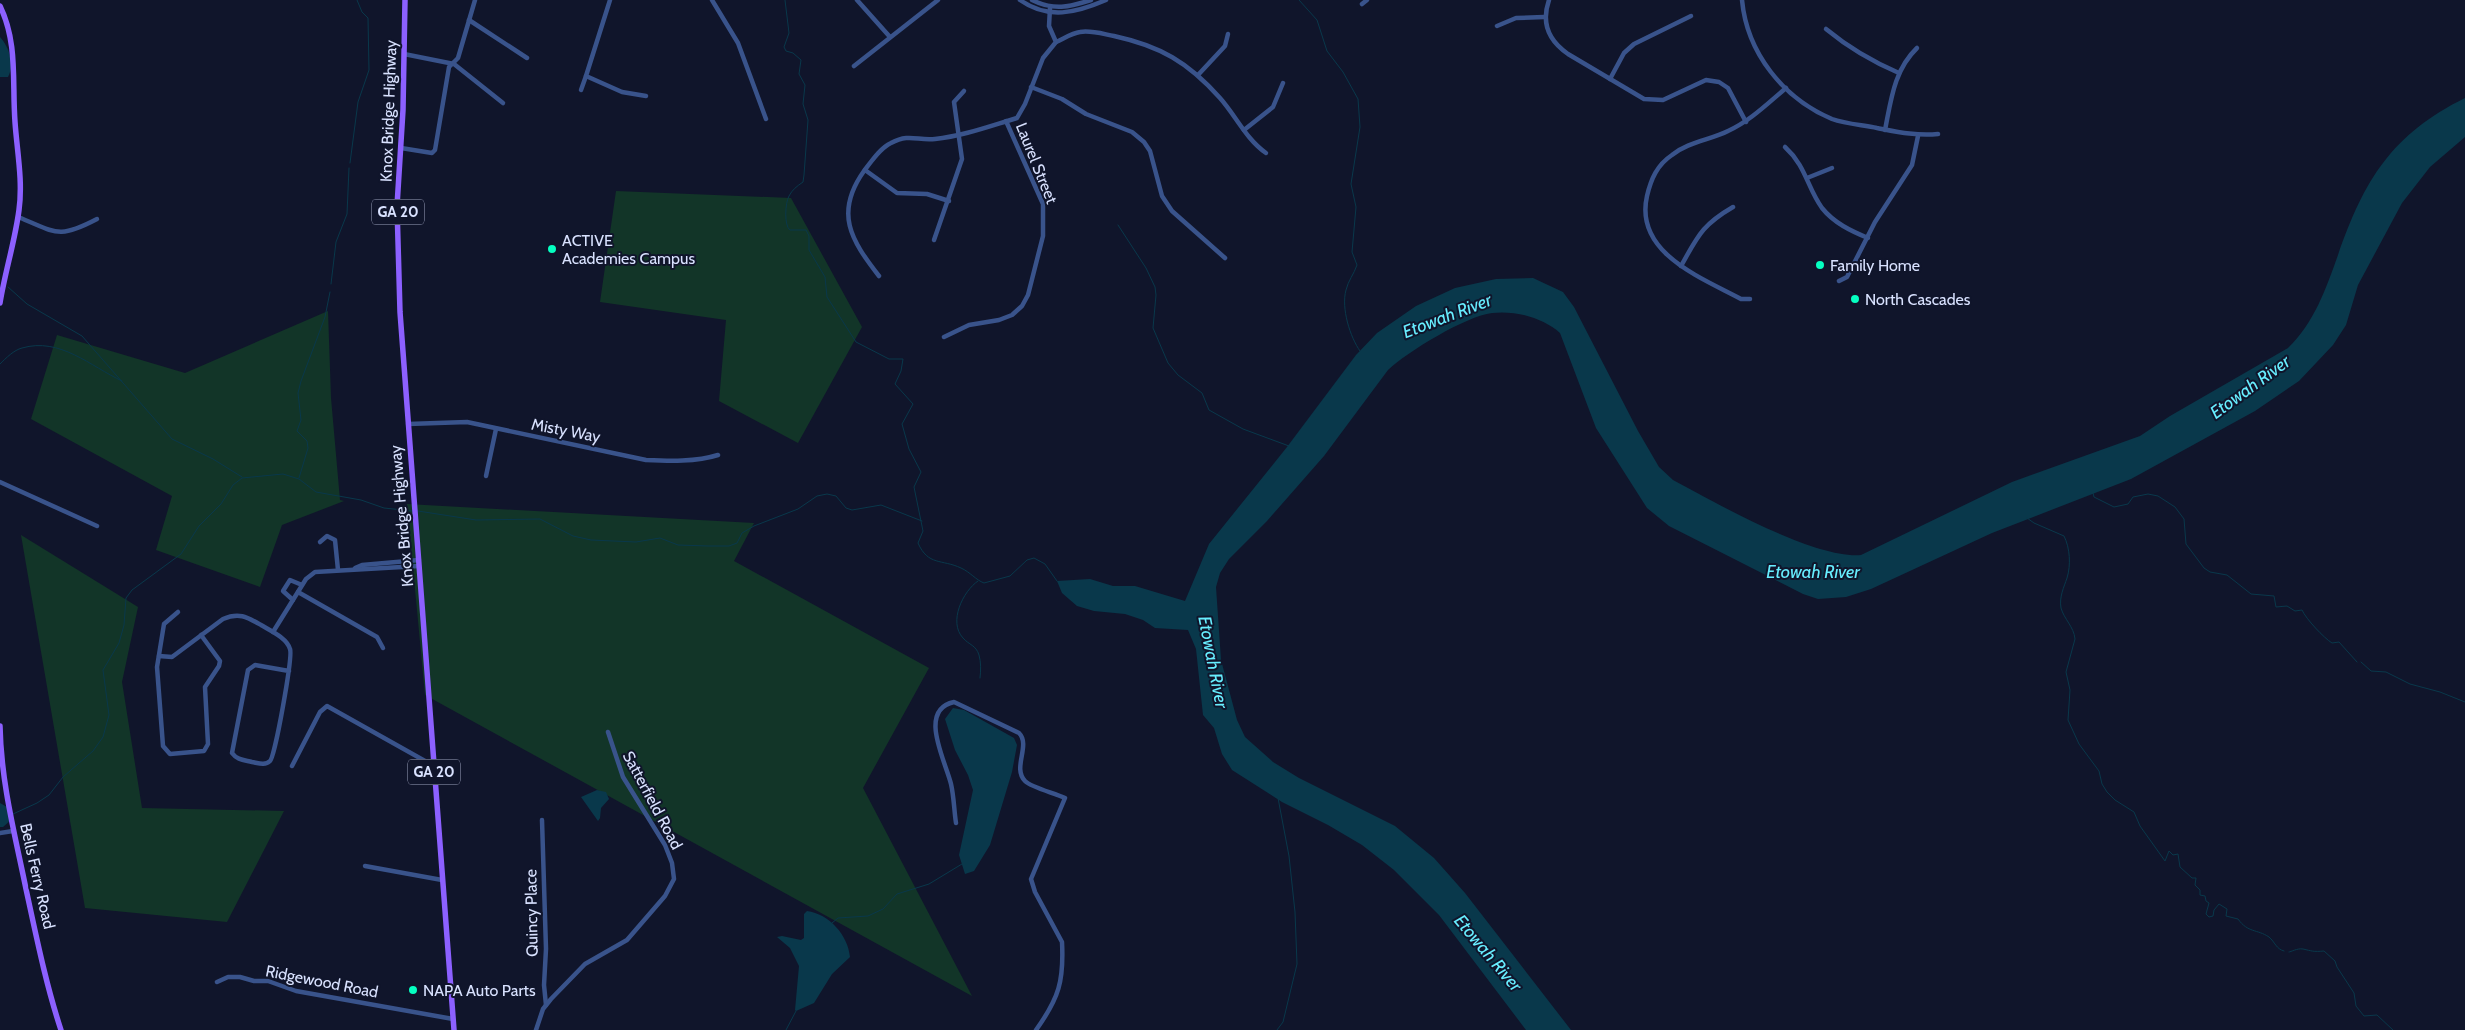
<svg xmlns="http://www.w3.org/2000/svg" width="2465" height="1030" font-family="Cabin,sans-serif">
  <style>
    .green { fill: #123528 }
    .water { fill: #09384b }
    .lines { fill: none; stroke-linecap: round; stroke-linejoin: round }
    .stream { stroke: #09384b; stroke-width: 1 }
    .minor { stroke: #39538b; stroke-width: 4.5 }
    .major { stroke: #8c60ff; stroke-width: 5.5 }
    .poi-dot { fill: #05ffc1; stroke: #10152b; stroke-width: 2 }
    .labels { text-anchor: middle; stroke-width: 4; stroke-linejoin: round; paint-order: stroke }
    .shield { fill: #10152b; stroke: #9da4bf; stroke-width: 1 }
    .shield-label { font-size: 15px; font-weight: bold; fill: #d9e2ff }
    .street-label { font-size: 16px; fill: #d9e2ff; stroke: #10152b }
    .poi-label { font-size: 16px; fill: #d9e2ff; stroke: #10152b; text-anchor: start }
    .water-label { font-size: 18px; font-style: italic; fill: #67eeff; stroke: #10152b }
  </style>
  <rect width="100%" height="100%" fill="#10152b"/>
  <g class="green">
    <polygon points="616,191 791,198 862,327 798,443 719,401 726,320 600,302"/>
    <polygon points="328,311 331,398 340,500 344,501 282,525 260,587 156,550 172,496 31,419 57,335 185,373"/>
    <polygon points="407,504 754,523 734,561 929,668 863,788 972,996 425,695"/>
    <polygon points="21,535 138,607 122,682 142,808 284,811 227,922 85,908"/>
  </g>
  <g class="water">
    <path d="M0,37C9,47 15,64 8,77H0Z"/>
    <path d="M2465,98V137L2430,167L2402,203L2358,285L2346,325L2333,345L2299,381L2255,411L2131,479L1992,533L1871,589L1846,597L1818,599L1803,594L1669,526L1647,508L1596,428L1560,333C1543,318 1515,310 1492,313C1466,316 1407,352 1388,370L1324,456L1267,521L1229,559L1220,573L1216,587L1221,660L1237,720L1245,737L1273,762L1299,778L1395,826L1434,858L1465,893L1571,1030H1526L1439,915L1394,870L1362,845L1328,825L1282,802L1232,770L1222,754L1214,728L1203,715L1196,649L1188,630L1155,628L1143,620L1125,614L1094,611L1077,606L1062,593L1057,581L1090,579L1113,586H1135L1185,601L1209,544L1287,447L1356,355L1377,333L1416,306L1455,288L1496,279L1533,278L1563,292L1574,307L1638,431L1659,467L1673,480C1716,503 1814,559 1861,555L2012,482L2140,436L2170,416L2288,348C2314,323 2326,289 2338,255C2364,180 2392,134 2465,98Z"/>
    <polygon points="953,708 964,710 1014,738 1017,745 1012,772 990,845 974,871 965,874 959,855 973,790 968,775 955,750 945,719"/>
    <polygon points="597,790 606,792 609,799 601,808 600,818 598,821 581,797"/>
    <polygon points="0,803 7,807 11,820 3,827 0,827"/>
    <path d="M807,911C829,914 848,935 850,957L832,974L814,1003L796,1011L795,1010L799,966L790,948L777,937L782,936L801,940L804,938V914Z"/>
  </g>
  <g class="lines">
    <g class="stream">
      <path d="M785,0L789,33L784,47L786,51L793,53L801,60L799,74L805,85L803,104L808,120L804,175L803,182C797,186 792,190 789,196C785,203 784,226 790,230H806L809,236V250L825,277L827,297L856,342L889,359H903L901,371L895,384L913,404L902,424L909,449L921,472L914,487L923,531L918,543C928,566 942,559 961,568C970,572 976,580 984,583L1010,576L1027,560L1034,558L1045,564L1057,581"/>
      <path d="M1299,0L1317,20L1327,51L1343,72L1358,99L1360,127L1351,184L1356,207L1352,252L1357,265C1354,274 1348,281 1346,290C1341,308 1350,337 1360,351"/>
      <polyline points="350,163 358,102 369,70 368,18 362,12 357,0"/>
      <polyline points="1118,225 1146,268 1155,287 1156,295 1153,328 1168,363 1178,375 1202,393 1209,410 1243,429 1289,446"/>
      <polyline points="331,284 336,242 347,214 349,168"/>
      <polyline points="8,287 27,304 82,336 172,439 213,459 242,477"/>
      <path d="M0,364C6,358 14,350 22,348C60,337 90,366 122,381"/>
      <polyline points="299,478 308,448 307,441 297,431 301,420 298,393 301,381 325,317 330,292"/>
      <path d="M2093,493L2094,497L2114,507L2128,504L2133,497L2148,494L2158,496L2175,507L2184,519L2186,544L2204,568L2210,572L2227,575L2251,594L2274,596L2276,607L2287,606L2295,611L2302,610C2306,619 2324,638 2332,643L2339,642L2357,662"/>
      <polyline points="418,511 476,520 540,519 573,536 591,540 636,542 660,538 678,545 708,546 729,546 737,543 742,533 754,526 798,509 817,496 827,494 836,496 846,508 852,510 881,505 922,521"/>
      <path d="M2027,518L2034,523L2064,536C2070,548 2071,565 2067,578C2064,587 2059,597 2061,608C2064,619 2074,627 2075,639L2066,672L2070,690L2068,720L2079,744L2099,771L2102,784L2107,792L2115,800L2134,812L2140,826L2165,861L2169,851L2173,855L2178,854L2180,867L2192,878H2196L2195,885L2200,890V895L2205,896L2206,901L2209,903L2206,914L2209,917L2213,916L2214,910L2219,904L2227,909L2226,916L2238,919C2248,933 2257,929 2269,937C2275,942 2276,949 2284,951"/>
      <path d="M978,581C963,591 948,622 963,638C969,645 976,645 979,655C981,662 981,670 980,678"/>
      <polyline points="2361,662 2371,671 2386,672 2410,684 2440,692 2465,702"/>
      <polyline points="13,814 37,803 49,795 63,777 93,751 103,737 109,715 103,670 119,643 124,625 126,598 132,590 181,554 199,526 221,504 233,485 242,478 283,474 299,479 316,492 361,500 384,508 412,511"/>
      <polyline points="832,923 838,918 868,916 883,909 897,894 929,884 962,864"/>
      <path d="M2289,952C2291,952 2297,948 2303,949C2312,951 2313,952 2324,951L2335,961L2337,967L2354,993L2356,1006L2364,1016L2377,1015L2393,1030"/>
      <polyline points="786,1030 796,1011"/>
      <polyline points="1277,1030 1283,1022 1297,964 1295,912 1289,856 1278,798"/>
    </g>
    <g class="minor">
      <polyline points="610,0 586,76 622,92 646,96"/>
      <polyline points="712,0 738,43 766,119"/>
      <polyline points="857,0 890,37"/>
      <path d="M1020,0C1048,20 1076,13 1106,0"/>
      <path d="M1032,0C1054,11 1069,7 1091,0"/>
      <path d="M1549,0C1541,23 1549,41 1568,54L1644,99L1663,100L1706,80L1719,82L1728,88L1746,122"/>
      <path d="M1742,0C1747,53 1783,98 1832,119C1846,124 1863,125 1877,128C1898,132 1916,136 1938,134"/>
      <polyline points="1362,4 1367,0"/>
      <polyline points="469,20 527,58"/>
      <polyline points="1497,26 1516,18 1544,17"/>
      <path d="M1826,29C1849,48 1871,61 1899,73"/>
      <path d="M1056,42C1063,39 1072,33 1080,32C1091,30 1103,34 1114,36C1160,46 1188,62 1220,98C1236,116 1246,139 1266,153"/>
      <polyline points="404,54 454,64 503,103"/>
      <polyline points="854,66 938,0"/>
      <polyline points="1198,75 1225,46 1228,34"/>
      <polyline points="1610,79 1624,53 1634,44 1691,16"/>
      <polyline points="1031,87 1062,99 1086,114 1132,132 1144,142 1150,151 1162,196 1172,211 1225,258"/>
      <polyline points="581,90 586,76"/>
      <polyline points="1244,130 1273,107 1283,83"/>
      <path d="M1885,130C1891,100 1894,70 1917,48"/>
      <path d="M1785,147C1806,166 1807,187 1822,208C1834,223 1851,231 1868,238"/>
      <polyline points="401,148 432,153 435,150 449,67 458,58 475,0"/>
      <polyline points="865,170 897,193 927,194 949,201"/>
      <polyline points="1807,178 1832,168"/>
      <path d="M18,217C56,232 57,240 97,219"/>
      <polyline points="934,240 962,159 954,102 964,91"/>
      <path d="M1681,266C1698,236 1702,225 1733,207"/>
      <path d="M879,276C851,240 834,213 864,171C871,162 880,148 891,143C910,133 917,141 935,139C963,136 990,126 1017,118L1025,104L1043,58L1056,42L1049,26L1050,8"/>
      <polyline points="1839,281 1847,277 1875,222 1912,165 1918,136"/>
      <path d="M1750,299H1741C1702,278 1634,253 1647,196C1651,179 1657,165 1672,155C1688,142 1710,140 1728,131C1750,121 1767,104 1786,88"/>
      <polyline points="944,337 969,325 999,320 1012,315 1022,306 1028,295 1043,236 1043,204 1006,121"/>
      <path d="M408,424L467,422L646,460C669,461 696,462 718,455"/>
      <polyline points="486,476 496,429"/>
      <polyline points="0,482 97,526"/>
      <polyline points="320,542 327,536 335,540 338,570"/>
      <polyline points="355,568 362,565 419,560"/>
      <polyline points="298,592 377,637 383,648"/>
      <polyline points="293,600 283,591 290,580 302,585"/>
      <polyline points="178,612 164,624 157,667 163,746 170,754 204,751 208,744 205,687 219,666 220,661 201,635"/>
      <polyline points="273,632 306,579 315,572 419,566"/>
      <path d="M159,656L172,657L223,619C239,612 247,617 261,625C271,631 287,638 290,649C293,656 275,757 270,761C265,766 258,763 252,762C244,760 237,760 232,753L248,670L255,665L289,671"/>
      <polyline points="292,766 320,712 327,706 434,766"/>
      <polyline points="542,820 546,949 544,985 546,1005"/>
      <path d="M956,823C954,810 954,797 951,784C946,762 917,710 954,702L1019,733C1031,745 1012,768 1025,781C1032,788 1055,793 1065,798L1031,879L1035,892L1062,942C1064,981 1059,998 1036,1030"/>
      <polyline points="0,833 13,831"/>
      <polyline points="365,866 442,880"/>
      <polyline points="217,982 228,977 240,977 254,981 268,981 296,991 453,1019"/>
      <polyline points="536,1030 543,1009 551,999 585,964 627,940 665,896 674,879 672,863 665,845 623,777 608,732"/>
    </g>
    <g class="major">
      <polyline points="405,0 403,110 397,206 400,312 454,1030"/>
      <path d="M0,6C18,43 12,82 15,122C17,151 23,181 19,210C15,241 5,272 0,303"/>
      <path d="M0,726C1,782 15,835 26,889C36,935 46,985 61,1030"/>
    </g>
  </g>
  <g class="poi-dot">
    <circle cx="552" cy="249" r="5"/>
    <circle cx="1820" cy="265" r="5"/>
    <circle cx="1855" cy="299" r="5"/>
    <circle cx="413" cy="990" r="5"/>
  </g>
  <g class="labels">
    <g class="shield">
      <rect x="372" y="199.5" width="52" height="25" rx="4"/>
      <rect x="408" y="759.5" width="52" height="25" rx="4"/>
    </g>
    <g class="shield-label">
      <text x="398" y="217">GA 20</text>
      <text x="434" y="777">GA 20</text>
    </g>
    <g class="street-label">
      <text transform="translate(388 111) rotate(-88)" y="6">Knox Bridge Highway</text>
      <text transform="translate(1037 163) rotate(68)" y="6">Laurel Street</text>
      <text transform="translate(566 430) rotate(11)" y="6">Misty Way</text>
      <text transform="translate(401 516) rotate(-95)" y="6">Knox Bridge Highway</text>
      <text transform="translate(653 800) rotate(62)" y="6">Satterfield Road</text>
      <text transform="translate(38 876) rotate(77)" y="6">Bells Ferry Road</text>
      <text transform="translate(531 913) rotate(-91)" y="6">Quincy Place</text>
      <text transform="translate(322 981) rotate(11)" y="6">Ridgewood Road</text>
    </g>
    <g class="poi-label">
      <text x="562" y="246">ACTIVE<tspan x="562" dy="18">Academies Campus</tspan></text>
      <text x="1830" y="271">Family Home</text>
      <text x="1865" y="305">North Cascades</text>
      <text x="423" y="996">NAPA Auto Parts</text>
    </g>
    <g class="water-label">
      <text transform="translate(1447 316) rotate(-21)" y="6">Etowah River</text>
      <text transform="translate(2250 387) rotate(-36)" y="6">Etowah River</text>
      <text x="1813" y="578">Etowah River</text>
      <text transform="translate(1213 662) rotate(79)" y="6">Etowah River</text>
      <text transform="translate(1488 953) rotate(50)" y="6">Etowah River</text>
    </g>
  </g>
</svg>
